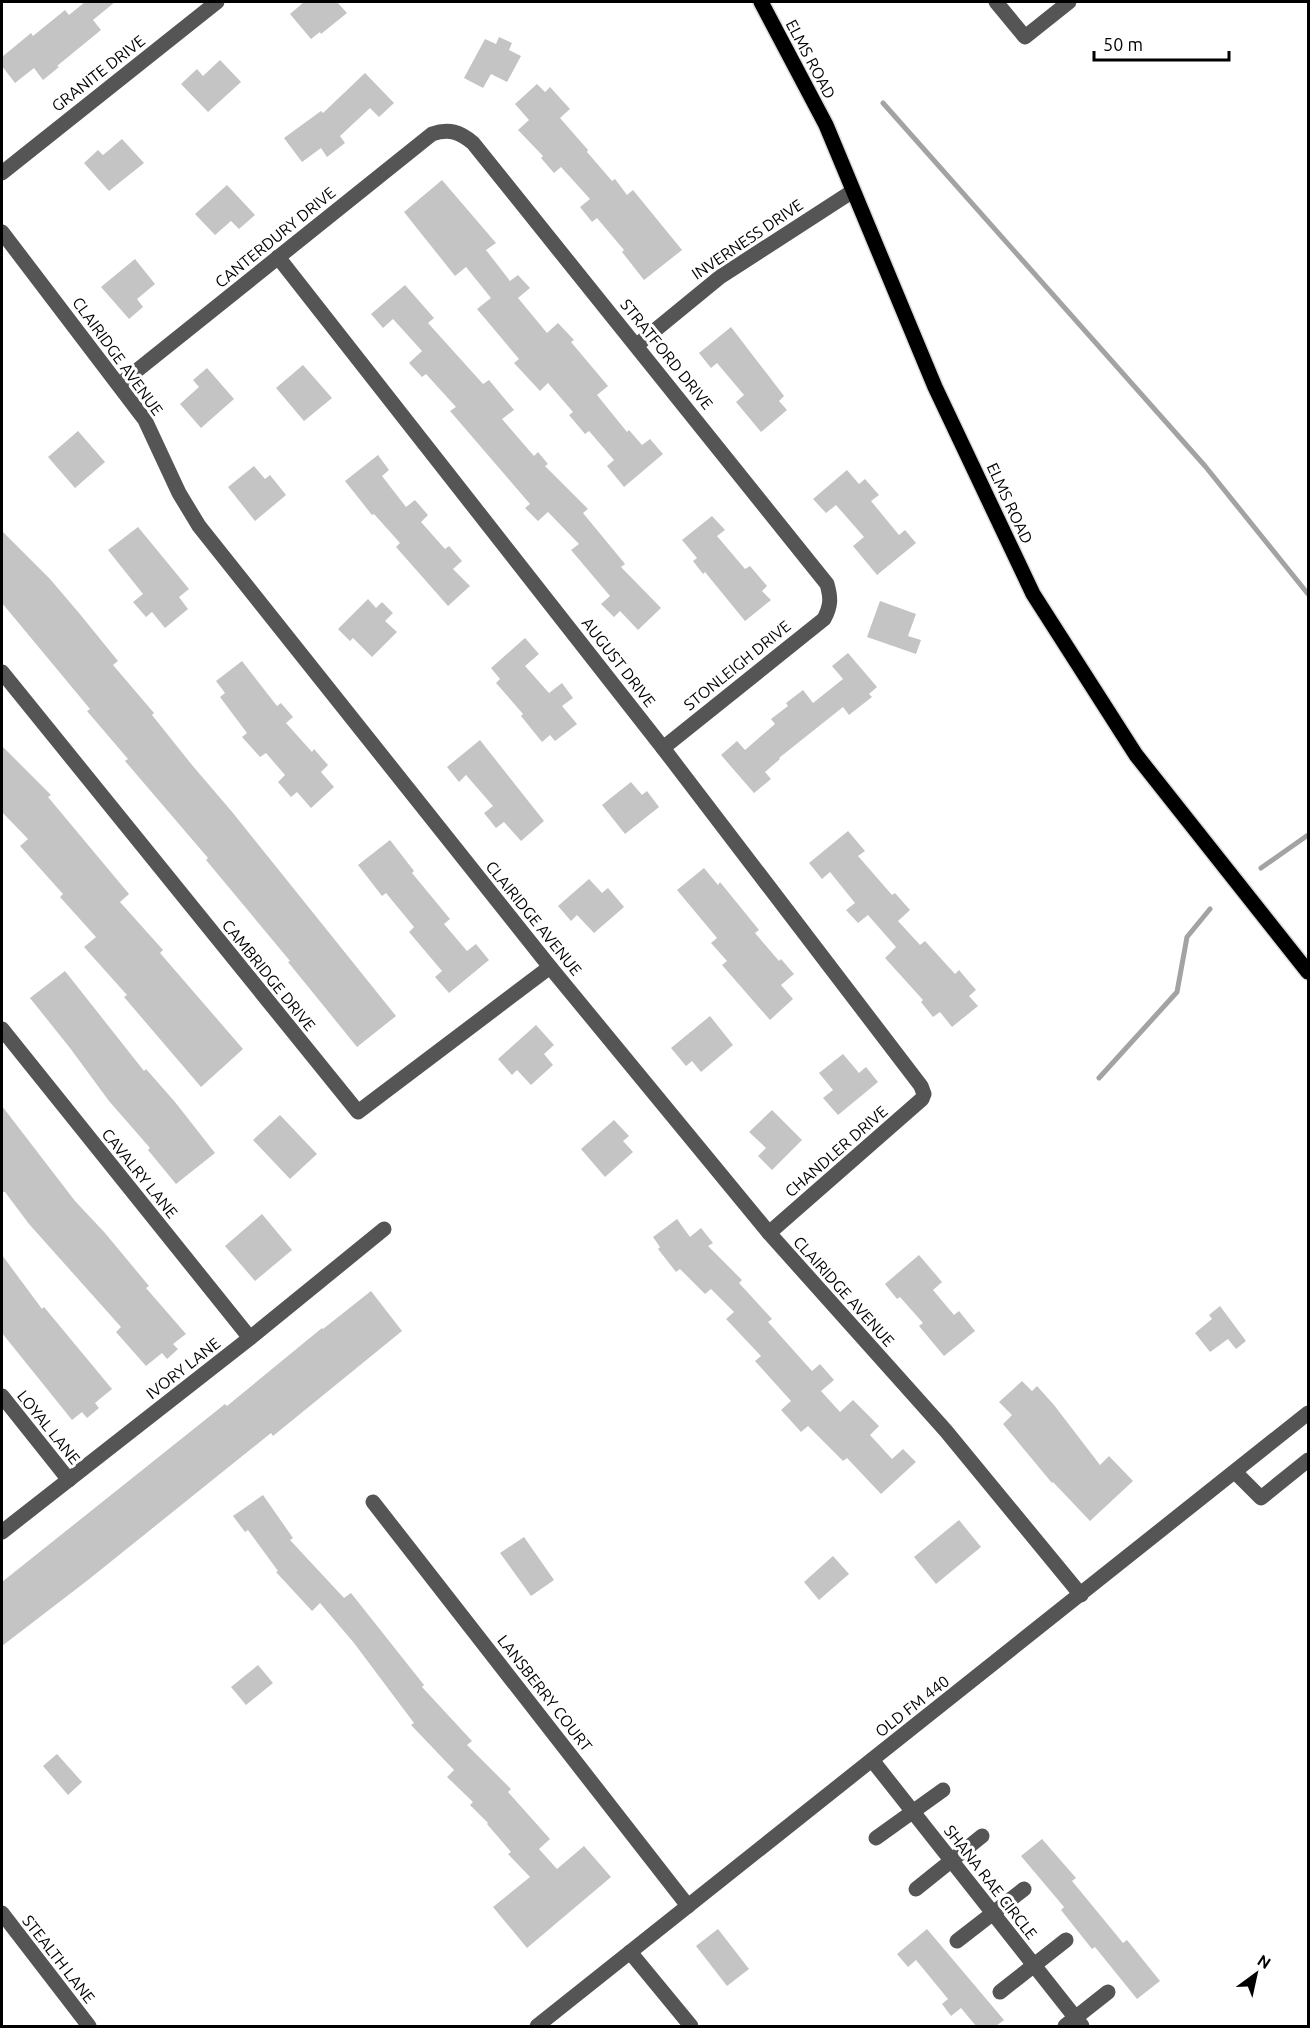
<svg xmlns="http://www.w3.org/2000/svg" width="1310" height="2028" font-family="Ubuntu,sans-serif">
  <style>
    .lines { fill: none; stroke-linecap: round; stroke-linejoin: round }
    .stream { stroke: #a3a3a3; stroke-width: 5 }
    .building { fill: #c4c4c4 }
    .major-casing { stroke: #dbdbdb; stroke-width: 18 }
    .minor { stroke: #555; stroke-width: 15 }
    .major { stroke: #000; stroke-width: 15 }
    .labels { text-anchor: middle; stroke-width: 6; stroke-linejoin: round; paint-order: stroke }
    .street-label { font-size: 16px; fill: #000; stroke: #fff }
  </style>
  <rect width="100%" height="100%" fill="#fff"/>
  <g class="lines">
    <g class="stream">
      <polyline points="883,103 1205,466 1308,594"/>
      <polyline points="1261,868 1308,835"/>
      <polyline points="1099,1078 1177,992 1187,937 1210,909"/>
    </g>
  </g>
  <g class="building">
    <polygon points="85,2 115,2 93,20 101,30 57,66 59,67 43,80 34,68 15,83 2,66 2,57 31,33 33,36 65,10 69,15"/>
    <polygon points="304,2 337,2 347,13 321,34 320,32 311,39 290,14"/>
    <polygon points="499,37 512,43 509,50 521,56 507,82 491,74 483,88 464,78 485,39 496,44"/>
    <polygon points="220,60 241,82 208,112 181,84 197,69 203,76"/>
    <polygon points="365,73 394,103 379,117 370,108 340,136 345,143 327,157 321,148 302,162 284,138 321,111 323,113"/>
    <polygon points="537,84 545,92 550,87 570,109 560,118 588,150 587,152 612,181 615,179 627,195 633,190 682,250 644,280 622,252 624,250 597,218 592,222 580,207 590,199 561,167 554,173 541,158 543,156 518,130 529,120 515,104"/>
    <polygon points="122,139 144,163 109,191 84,163 98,150 103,155"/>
    <polygon points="442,180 496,243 486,250 510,281 518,275 530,288 518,298 547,333 558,323 574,340 571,342 608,386 597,395 627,432 629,430 642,445 650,439 663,454 624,487 607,466 614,460 589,431 585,434 569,415 573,412 548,383 540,391 514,363 519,359 477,309 491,298 466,267 455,276 404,212"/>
    <polygon points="227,185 255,215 239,229 231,221 215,235 195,214"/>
    <polygon points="135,259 155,284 137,299 143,307 129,319 101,287"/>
    <polygon points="405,285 434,318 428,323 483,384 489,380 514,410 502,419 534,456 538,452 548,464 545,466 588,509 583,513 625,564 621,567 661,608 638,630 620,611 614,617 601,604 610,596 571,550 579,544 548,512 538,521 525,508 530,504 450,411 456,407 426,374 422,377 409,363 422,351 393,319 383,328 371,314"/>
    <polygon points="731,327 784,396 779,401 787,410 761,432 736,402 744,395 717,363 711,368 699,353"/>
    <polygon points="303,365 332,398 304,421 276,388"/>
    <polygon points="207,368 234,399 201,428 180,404 199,387 193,380"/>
    <polygon points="78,431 105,462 75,488 48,457"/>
    <polygon points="378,455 389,470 382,476 406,507 415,500 428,515 421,522 445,549 449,546 462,561 453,569 470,586 448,606 396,547 400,543 374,514 372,515 345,481"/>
    <polygon points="254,466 265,479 270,475 286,495 255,521 228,487"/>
    <polygon points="847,470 859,484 865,479 879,495 871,501 899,535 905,530 916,543 877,575 853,546 864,537 836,505 826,513 813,499"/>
    <polygon points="712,516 725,530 717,536 745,569 750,566 767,586 762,591 771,600 745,621 705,572 703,574 693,561 697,558 682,540"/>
    <polygon points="138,527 189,589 179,597 188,609 165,628 152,612 146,617 133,602 143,594 108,550"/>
    <polygon points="2,531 50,579 79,613 118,661 113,665 154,713 152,715 192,765 233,813 396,1016 357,1047 288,962 290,961 206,860 208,858 125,761 128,759 87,711 90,709 2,603"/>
    <polygon points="368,599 376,608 382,602 393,613 385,621 397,632 372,657 353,638 350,641 338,629"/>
    <polygon points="880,601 916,614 908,636 921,640 916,654 867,637"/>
    <polygon points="525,638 539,654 525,666 549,693 562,683 573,698 562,706 577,724 555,741 550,735 542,742 521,716 523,714 496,683 500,679 491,668"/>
    <polygon points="848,653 877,687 869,694 872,697 849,715 843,707 779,758 780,759 765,772 771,779 754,793 721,755 737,741 745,750 775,724 771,719 788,706 786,703 803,690 813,703 843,679 832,666"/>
    <polygon points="242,661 277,706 281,703 293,717 286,723 312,752 314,749 328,765 321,772 334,787 311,808 297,792 291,797 278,782 285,775 266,753 260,757 242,737 247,733 220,697 225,693 216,681"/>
    <polygon points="480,740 544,821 521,841 504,822 496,828 484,813 493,806 466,775 459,782 447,767"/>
    <polygon points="2,746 51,795 48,797 129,894 120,902 163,950 160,953 243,1049 201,1087 124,997 127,995 84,947 96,937 60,897 63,894 20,846 28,839 2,812"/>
    <polygon points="631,782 642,795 647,791 659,807 625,834 602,805"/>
    <polygon points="848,831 865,851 858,856 892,895 895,893 910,910 898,921 920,945 925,941 955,974 959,970 976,990 969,996 978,1006 952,1027 940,1012 933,1017 921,1002 923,1000 885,958 896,947 868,915 858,923 846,910 855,903 830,872 822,879 809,863"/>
    <polygon points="390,840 414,871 412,873 450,919 444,924 467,951 476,944 489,960 449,993 435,977 442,971 409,932 414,927 386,893 382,896 358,865"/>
    <polygon points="704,868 718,885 720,882 759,930 755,933 779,961 781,959 794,974 781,985 793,999 770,1020 722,965 727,961 711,943 717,938 677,890"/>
    <polygon points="589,879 602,893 608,888 624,907 594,933 577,915 571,921 558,906"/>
    <polygon points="65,971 144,1071 146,1069 175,1102 215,1153 176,1184 148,1150 150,1148 109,1101 70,1048 30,998"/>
    <polygon points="710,1016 733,1045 701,1072 692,1061 686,1066 671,1048"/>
    <polygon points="536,1025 554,1045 544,1054 553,1065 531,1085 517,1070 512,1075 498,1059"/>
    <polygon points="843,1054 859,1073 866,1067 878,1082 838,1115 823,1098 833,1090 819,1073"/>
    <polygon points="2,1106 75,1201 105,1233 149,1286 146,1288 186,1334 173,1344 178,1349 167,1359 162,1353 146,1366 116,1332 121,1327 29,1224 5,1192 2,1192"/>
    <polygon points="772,1110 802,1140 772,1170 758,1156 766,1148 749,1132"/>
    <polygon points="280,1115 317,1154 290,1179 253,1140"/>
    <polygon points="614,1120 629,1136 623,1141 633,1152 605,1177 581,1149"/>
    <polygon points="262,1214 292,1250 255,1281 225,1246"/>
    <polygon points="677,1219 690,1237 701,1228 713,1243 708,1246 742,1280 739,1283 772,1319 768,1322 812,1371 820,1364 834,1380 821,1391 840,1412 853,1400 879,1426 870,1435 892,1459 903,1449 916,1462 881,1494 847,1458 843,1461 808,1426 801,1432 781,1410 791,1401 755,1361 761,1356 726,1319 734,1312 711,1289 705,1294 680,1269 676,1272 658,1249 660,1247 653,1237"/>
    <polygon points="2,1255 42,1309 44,1307 112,1389 95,1403 99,1408 87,1418 82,1412 72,1420 2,1333"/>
    <polygon points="919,1255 942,1282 933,1290 954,1315 959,1311 975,1331 944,1356 919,1326 923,1323 900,1297 897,1299 885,1284"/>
    <polygon points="371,1291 402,1331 273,1436 271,1433 88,1580 2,1646 2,1582 225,1404 227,1406 322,1328 323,1329"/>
    <polygon points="1220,1306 1246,1341 1236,1349 1228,1339 1210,1352 1195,1333 1212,1319 1209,1315"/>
    <polygon points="1022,1381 1032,1391 1037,1386 1054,1405 1100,1465 1109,1456 1133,1481 1090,1521 1053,1482 1052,1483 1003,1424 1012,1415 999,1402"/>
    <polygon points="263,1495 293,1538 290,1540 344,1598 351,1593 424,1685 422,1687 472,1741 467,1745 511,1789 508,1792 550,1839 539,1849 557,1869 584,1846 611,1877 527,1948 493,1907 530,1877 508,1854 511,1852 487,1824 488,1823 470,1805 473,1802 447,1777 454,1770 411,1725 414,1723 354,1643 320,1603 312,1611 276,1572 278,1571 248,1530 245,1532 233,1516"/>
    <polygon points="959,1520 981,1547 936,1584 914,1557"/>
    <polygon points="524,1537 554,1580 531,1596 500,1553"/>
    <polygon points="833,1556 849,1574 819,1600 804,1582"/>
    <polygon points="258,1665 273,1683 246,1705 231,1687"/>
    <polygon points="57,1754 82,1782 68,1795 43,1766"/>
    <polygon points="1042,1839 1076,1878 1072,1881 1123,1943 1127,1940 1160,1981 1137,1999 1095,1947 1092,1949 1061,1910 1064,1907 1021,1856"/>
    <polygon points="718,1929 749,1969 727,1986 696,1946"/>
    <polygon points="927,1929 1004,2020 996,2026 976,2026 961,2008 951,2016 942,2004 948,1999 916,1960 908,1967 897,1954"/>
  </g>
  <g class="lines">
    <g class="major-casing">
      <polyline id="major" points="761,2 826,125 935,387 1033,594 1136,755 1308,972"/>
    </g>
    <g class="minor">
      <polyline points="996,2 1025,37 1069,2"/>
      <polyline points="2,173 217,2"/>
      <polyline points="2,232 145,420 179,493 199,526 550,967 769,1233 946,1431 1081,1595"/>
      <polyline points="278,257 663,748 921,1086 924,1094 922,1099 769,1233"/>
      <polyline points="637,345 720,277 853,191"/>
      <path d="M120,384L432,134C449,128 460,132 473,143L827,584C831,598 831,606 824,619L663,748"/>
      <polyline points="2,672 358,1112 550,967"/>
      <polyline points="2,1029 250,1338"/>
      <polyline points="2,1396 69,1480"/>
      <polyline points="1235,1472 1261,1498 1308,1460"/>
      <polyline points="373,1502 688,1906"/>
      <polyline points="2,1532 250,1338 384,1229"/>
      <polyline points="872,1760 1082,2026"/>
      <polyline points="876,1838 943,1790"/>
      <polyline points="916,1889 982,1836"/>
      <polyline points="2,1913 89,2026"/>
      <polyline points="957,1941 1024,1889"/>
      <polyline points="630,1952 691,2026"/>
      <polyline points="1000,1992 1066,1940"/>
      <polyline points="537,2026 1308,1413"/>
      <polyline points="1065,2026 1108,1992"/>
    </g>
    <use href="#major" class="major"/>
  </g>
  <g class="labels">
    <g class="street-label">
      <text transform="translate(811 59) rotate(62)" y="6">ELMS ROAD</text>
      <text transform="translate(98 73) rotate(-38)" y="6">GRANITE DRIVE</text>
      <text transform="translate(275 237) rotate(-39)" y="6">CANTERDURY DRIVE</text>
      <text transform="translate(747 239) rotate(-34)" y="6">INVERNESS DRIVE</text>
      <text transform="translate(667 354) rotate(51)" y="6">STRATFORD DRIVE</text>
      <text transform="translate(118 356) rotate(54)" y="6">CLAIRIDGE AVENUE</text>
      <text transform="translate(1010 503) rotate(65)" y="6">ELMS ROAD</text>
      <text transform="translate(619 662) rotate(52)" y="6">AUGUST DRIVE</text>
      <text transform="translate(737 665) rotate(-39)" y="6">STONLEIGH DRIVE</text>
      <text transform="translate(534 918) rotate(51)" y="6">CLAIRIDGE AVENUE</text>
      <text transform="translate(269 975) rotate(51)" y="6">CAMBRIDGE DRIVE</text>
      <text transform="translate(836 1151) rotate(-41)" y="6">CHANDLER DRIVE</text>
      <text transform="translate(140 1173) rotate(51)" y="6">CAVALRY LANE</text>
      <text transform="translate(844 1291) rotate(48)" y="6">CLAIRIDGE AVENUE</text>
      <text transform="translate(183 1368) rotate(-38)" y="6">IVORY LANE</text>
      <text transform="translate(49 1427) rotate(51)" y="6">LOYAL LANE</text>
      <text transform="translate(545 1693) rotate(52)" y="6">LANSBERRY COURT</text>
      <text transform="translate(912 1706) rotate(-38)" y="6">OLD FM 440</text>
      <text transform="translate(991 1882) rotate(52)" y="6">SHANA RAE CIRCLE</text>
      <text transform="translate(59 1959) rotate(52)" y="6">STEALTH LANE</text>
    </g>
  </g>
  <rect width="1310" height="2028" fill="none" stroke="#000000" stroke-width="6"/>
  <g transform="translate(1256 1974) rotate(33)" stroke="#ffffff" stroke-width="4.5" paint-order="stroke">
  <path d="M0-4.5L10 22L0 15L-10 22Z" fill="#000000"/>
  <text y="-9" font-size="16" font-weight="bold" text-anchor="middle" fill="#000000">N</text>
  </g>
  <path d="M1094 51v9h135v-9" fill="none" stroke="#000000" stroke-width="3"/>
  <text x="1103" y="51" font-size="18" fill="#000000" stroke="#ffffff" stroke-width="4.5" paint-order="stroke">50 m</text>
</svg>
